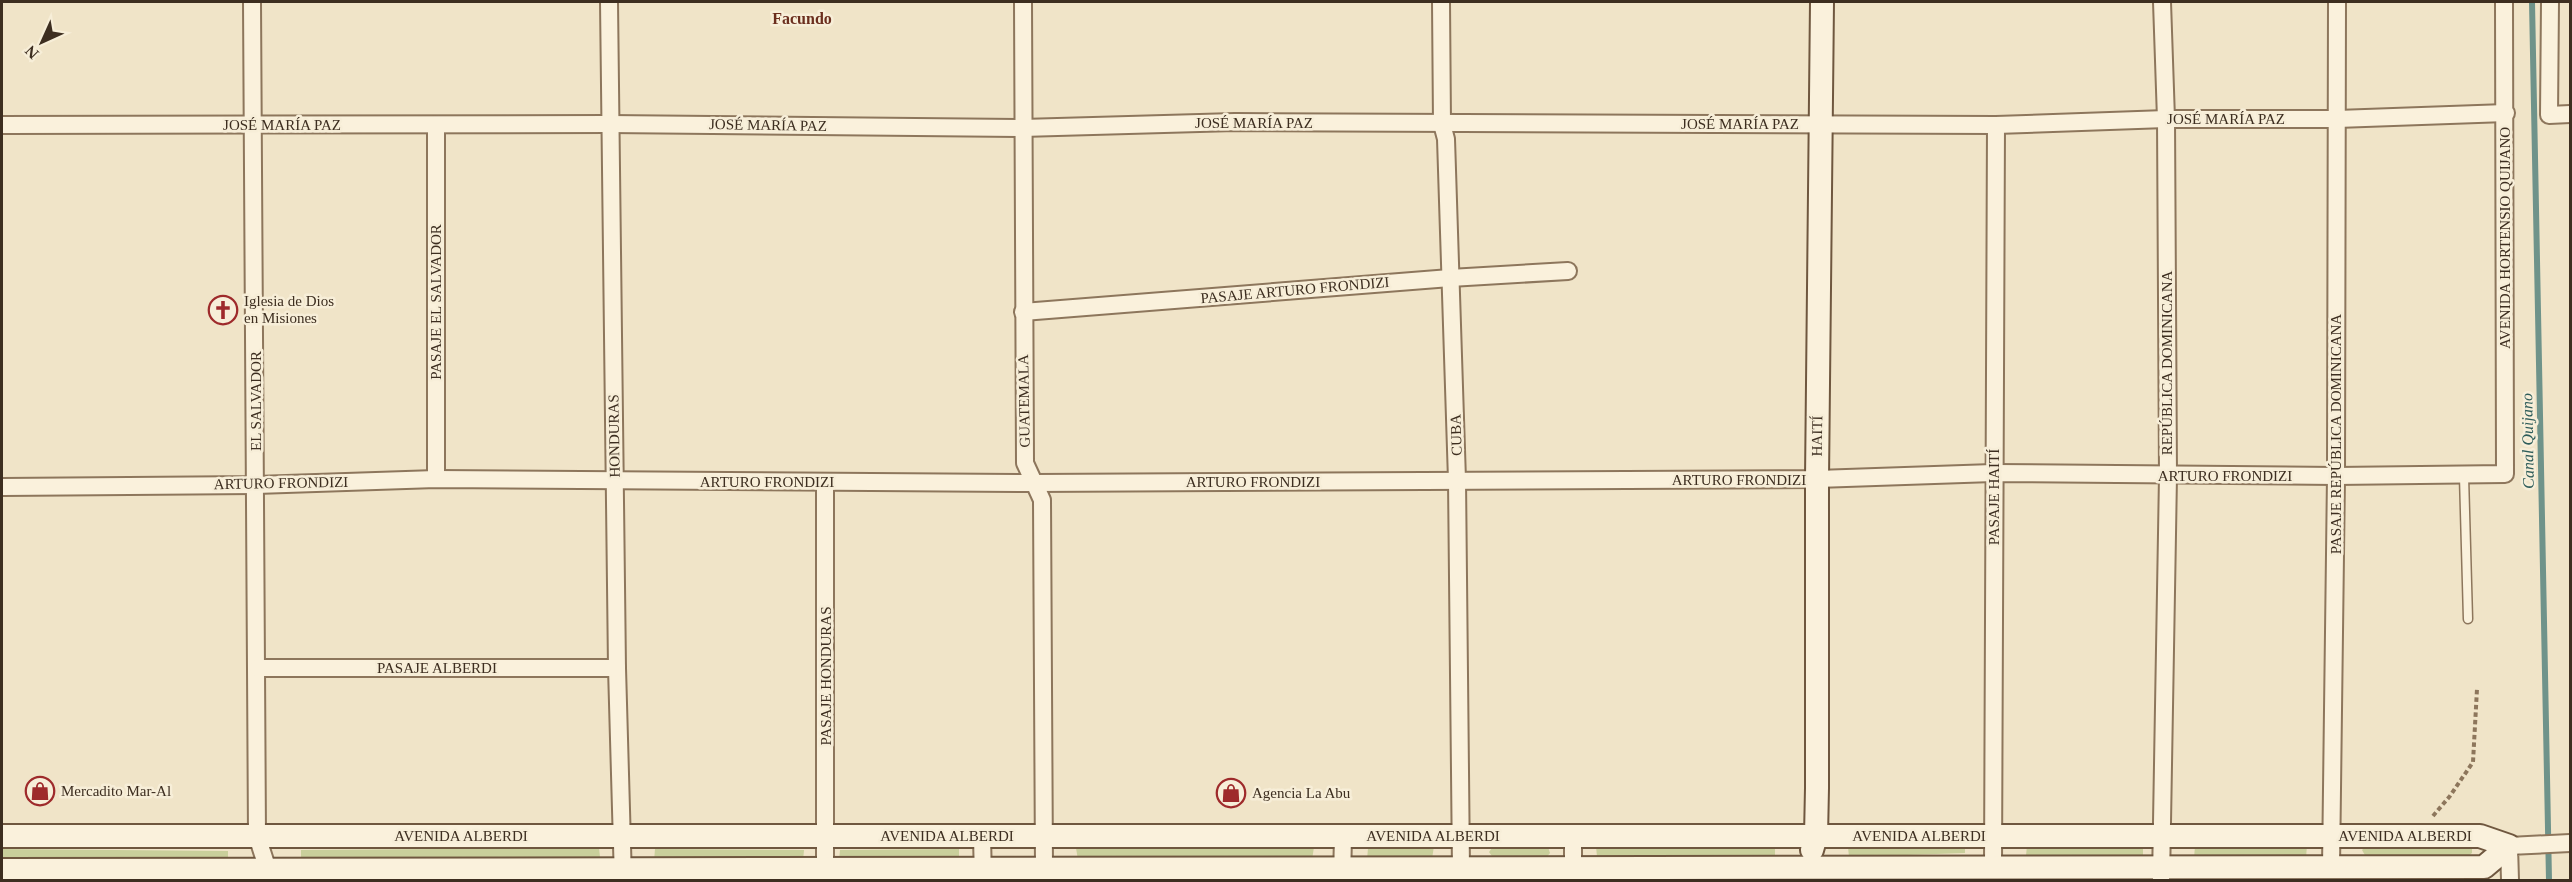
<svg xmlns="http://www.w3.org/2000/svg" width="2572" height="882" font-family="Georgia,serif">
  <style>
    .green { fill: #c9cf9b }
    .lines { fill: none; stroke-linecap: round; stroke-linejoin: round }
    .stream { stroke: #6f938a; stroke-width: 6 }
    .lane-casing { stroke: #8d765c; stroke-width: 11 }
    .street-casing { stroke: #8d765c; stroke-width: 20 }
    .secondary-casing { stroke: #6f573f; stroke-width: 26 }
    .path { stroke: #8d765c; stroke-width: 4; stroke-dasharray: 4.5 3; stroke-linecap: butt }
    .lane { stroke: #faf1dc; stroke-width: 8 }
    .street { stroke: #faf1dc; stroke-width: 16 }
    .secondary { stroke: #faf1dc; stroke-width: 22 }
    .labels { text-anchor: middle; stroke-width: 5; stroke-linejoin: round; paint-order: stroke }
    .street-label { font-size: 15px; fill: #3d2e20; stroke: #f7eed8 }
    .poi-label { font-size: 15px; fill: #3d2e20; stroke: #f7eed8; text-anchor: start }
    .neighbourhood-label { font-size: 16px; font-weight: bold; fill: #6b2e1e; stroke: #f7eed8 }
    .water-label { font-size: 16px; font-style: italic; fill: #2f5d5a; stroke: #f7eed8 }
  </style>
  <rect width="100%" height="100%" fill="#f0e4c8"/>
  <g class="green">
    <polygon points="1965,843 1965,853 1849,857 1848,847"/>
    <polygon points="2143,844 2143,857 2026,856 2027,845"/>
    <polygon points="1543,845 1548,847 1550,853 1546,858 1494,859 1489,852 1492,848"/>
    <polygon points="2307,845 2306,858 2194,858 2195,846"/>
    <polygon points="2467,845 2472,848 2472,853 2468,856 2366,857 2362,850 2365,847"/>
    <polygon points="1434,846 1432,859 1367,860 1368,848"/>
    <polygon points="1596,846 1775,847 1775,860 1597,857"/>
    <polygon points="1314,847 1312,860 1078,860 1076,848"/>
    <polygon points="599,848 600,857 301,860 301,850"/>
    <polygon points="2,849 228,851 228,863 2,860"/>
    <polygon points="655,849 804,850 803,861 654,861"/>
    <polygon points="959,849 959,861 839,861 840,850"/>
  </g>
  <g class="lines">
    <polyline class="stream" points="2532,2 2549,880"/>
    <g class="lane-casing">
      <polyline id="lane" points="2464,476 2468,619"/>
    </g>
    <g class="street-casing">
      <g id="street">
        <polyline points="252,2 257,836 268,870 268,880"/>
        <polyline points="609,2 617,668 623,880"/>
        <polyline points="1023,2 1025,463 1042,500 1044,869"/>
        <polyline points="1441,2 1442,124 1446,139 1457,480 1461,869"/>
        <polyline points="2550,2 2549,115 2570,114"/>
        <polyline points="2,125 609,124 1022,128 1235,122 1996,125 2166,119 2337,119 2506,113"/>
        <polyline points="1023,312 1450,278 1568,271"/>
        <polyline points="436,479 436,125"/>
        <polyline points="2,487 256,485 436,479 1034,483 1817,479 1993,473 2336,476 2505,474 2504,2"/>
        <polyline points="258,668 617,668"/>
        <polyline points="982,836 983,880"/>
        <polyline points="1573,836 1573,880"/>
        <polyline points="2331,867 2336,476 2337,2"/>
        <polyline points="1993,868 1996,125"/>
        <polyline points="825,869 825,482"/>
        <polyline points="1342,880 1343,836"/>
        <polyline points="2161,880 2168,476 2166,119 2162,2"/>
        <polyline points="2510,880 2509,846 2570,843"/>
      </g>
    </g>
    <g class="secondary-casing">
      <g id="secondary">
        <polyline points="2,836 2480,836 2509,846 2484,867 2,870"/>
        <polyline points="1812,850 1816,836 1817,788 1817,479 1822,2"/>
      </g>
    </g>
    <polyline class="path" points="2433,816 2450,796 2473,762 2477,689"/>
    <use href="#lane" class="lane"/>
    <use href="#street" class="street"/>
    <use href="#secondary" class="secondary"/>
  </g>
  <defs>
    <g id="church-ring" transform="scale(1.5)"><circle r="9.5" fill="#f7eed8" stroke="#9e2a2b" stroke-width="1.5"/><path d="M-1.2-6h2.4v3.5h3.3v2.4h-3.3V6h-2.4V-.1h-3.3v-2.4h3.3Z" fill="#9e2a2b"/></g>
    <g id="shop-ring" transform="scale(1.5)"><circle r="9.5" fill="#f7eed8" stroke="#9e2a2b" stroke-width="1.5"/><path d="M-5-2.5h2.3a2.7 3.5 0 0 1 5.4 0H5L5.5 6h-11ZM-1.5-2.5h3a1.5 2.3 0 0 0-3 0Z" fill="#9e2a2b"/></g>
  </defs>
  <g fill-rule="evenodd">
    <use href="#church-ring" x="223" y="310"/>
    <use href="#shop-ring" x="40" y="791"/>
    <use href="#shop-ring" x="1231" y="793"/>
  </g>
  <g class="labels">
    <g class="street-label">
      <text x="2226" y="124">JOSÉ MARÍA PAZ</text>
      <text x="1254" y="128">JOSÉ MARÍA PAZ</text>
      <text x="1740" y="129">JOSÉ MARÍA PAZ</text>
      <text x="282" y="130">JOSÉ MARÍA PAZ</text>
      <text transform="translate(768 125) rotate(1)" y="5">JOSÉ MARÍA PAZ</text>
      <text transform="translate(2505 238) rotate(-90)" y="5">AVENIDA HORTENSIO QUIJANO</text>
      <text transform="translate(1295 290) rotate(-5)" y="5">PASAJE ARTURO FRONDIZI</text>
      <text transform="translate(436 302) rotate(-90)" y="5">PASAJE EL SALVADOR</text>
      <text transform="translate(2167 363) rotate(-90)" y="5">REPÚBLICA DOMINICANA</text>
      <text transform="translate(256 401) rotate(-90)" y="5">EL SALVADOR</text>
      <text transform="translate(1024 401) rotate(-91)" y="5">GUATEMALA</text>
      <text transform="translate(2336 434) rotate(-90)" y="5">PASAJE REPÚBLICA DOMINICANA</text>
      <text transform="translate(1456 435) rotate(-92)" y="5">CUBA</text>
      <text transform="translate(614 436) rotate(-91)" y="5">HONDURAS</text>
      <text transform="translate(1817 436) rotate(-89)" y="5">HAITÍ</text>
      <text x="2225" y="481">ARTURO FRONDIZI</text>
      <text x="1739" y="485">ARTURO FRONDIZI</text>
      <text x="767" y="487">ARTURO FRONDIZI</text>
      <text x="1253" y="487">ARTURO FRONDIZI</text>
      <text transform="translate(281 483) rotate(-1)" y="5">ARTURO FRONDIZI</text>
      <text transform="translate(1994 497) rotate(-90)" y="5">PASAJE HAITÍ</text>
      <text x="437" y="673">PASAJE ALBERDI</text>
      <text transform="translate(826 676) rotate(-90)" y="5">PASAJE HONDURAS</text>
      <text x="461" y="841">AVENIDA ALBERDI</text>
      <text x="947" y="841">AVENIDA ALBERDI</text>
      <text x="1433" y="841">AVENIDA ALBERDI</text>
      <text x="1919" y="841">AVENIDA ALBERDI</text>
      <text x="2405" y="841">AVENIDA ALBERDI</text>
    </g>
    <g class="poi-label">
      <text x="244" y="306">Iglesia de Dios<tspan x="244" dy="17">en Misiones</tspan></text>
      <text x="61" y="796">Mercadito Mar-Al</text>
      <text x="1252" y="798">Agencia La Abu</text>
    </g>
    <g class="neighbourhood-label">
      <text x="802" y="24">Facundo</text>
    </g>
    <g class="water-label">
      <text transform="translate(2527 441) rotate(-91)" y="6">Canal Quijano</text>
    </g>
  </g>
  <rect width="2572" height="882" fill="none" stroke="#3d2e20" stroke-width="6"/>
  <g transform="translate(42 42) rotate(225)" stroke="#f7eed8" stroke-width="4.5" paint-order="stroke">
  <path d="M0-4.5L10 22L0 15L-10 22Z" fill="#3d2e20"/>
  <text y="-9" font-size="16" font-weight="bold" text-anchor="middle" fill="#3d2e20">N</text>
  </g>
</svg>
